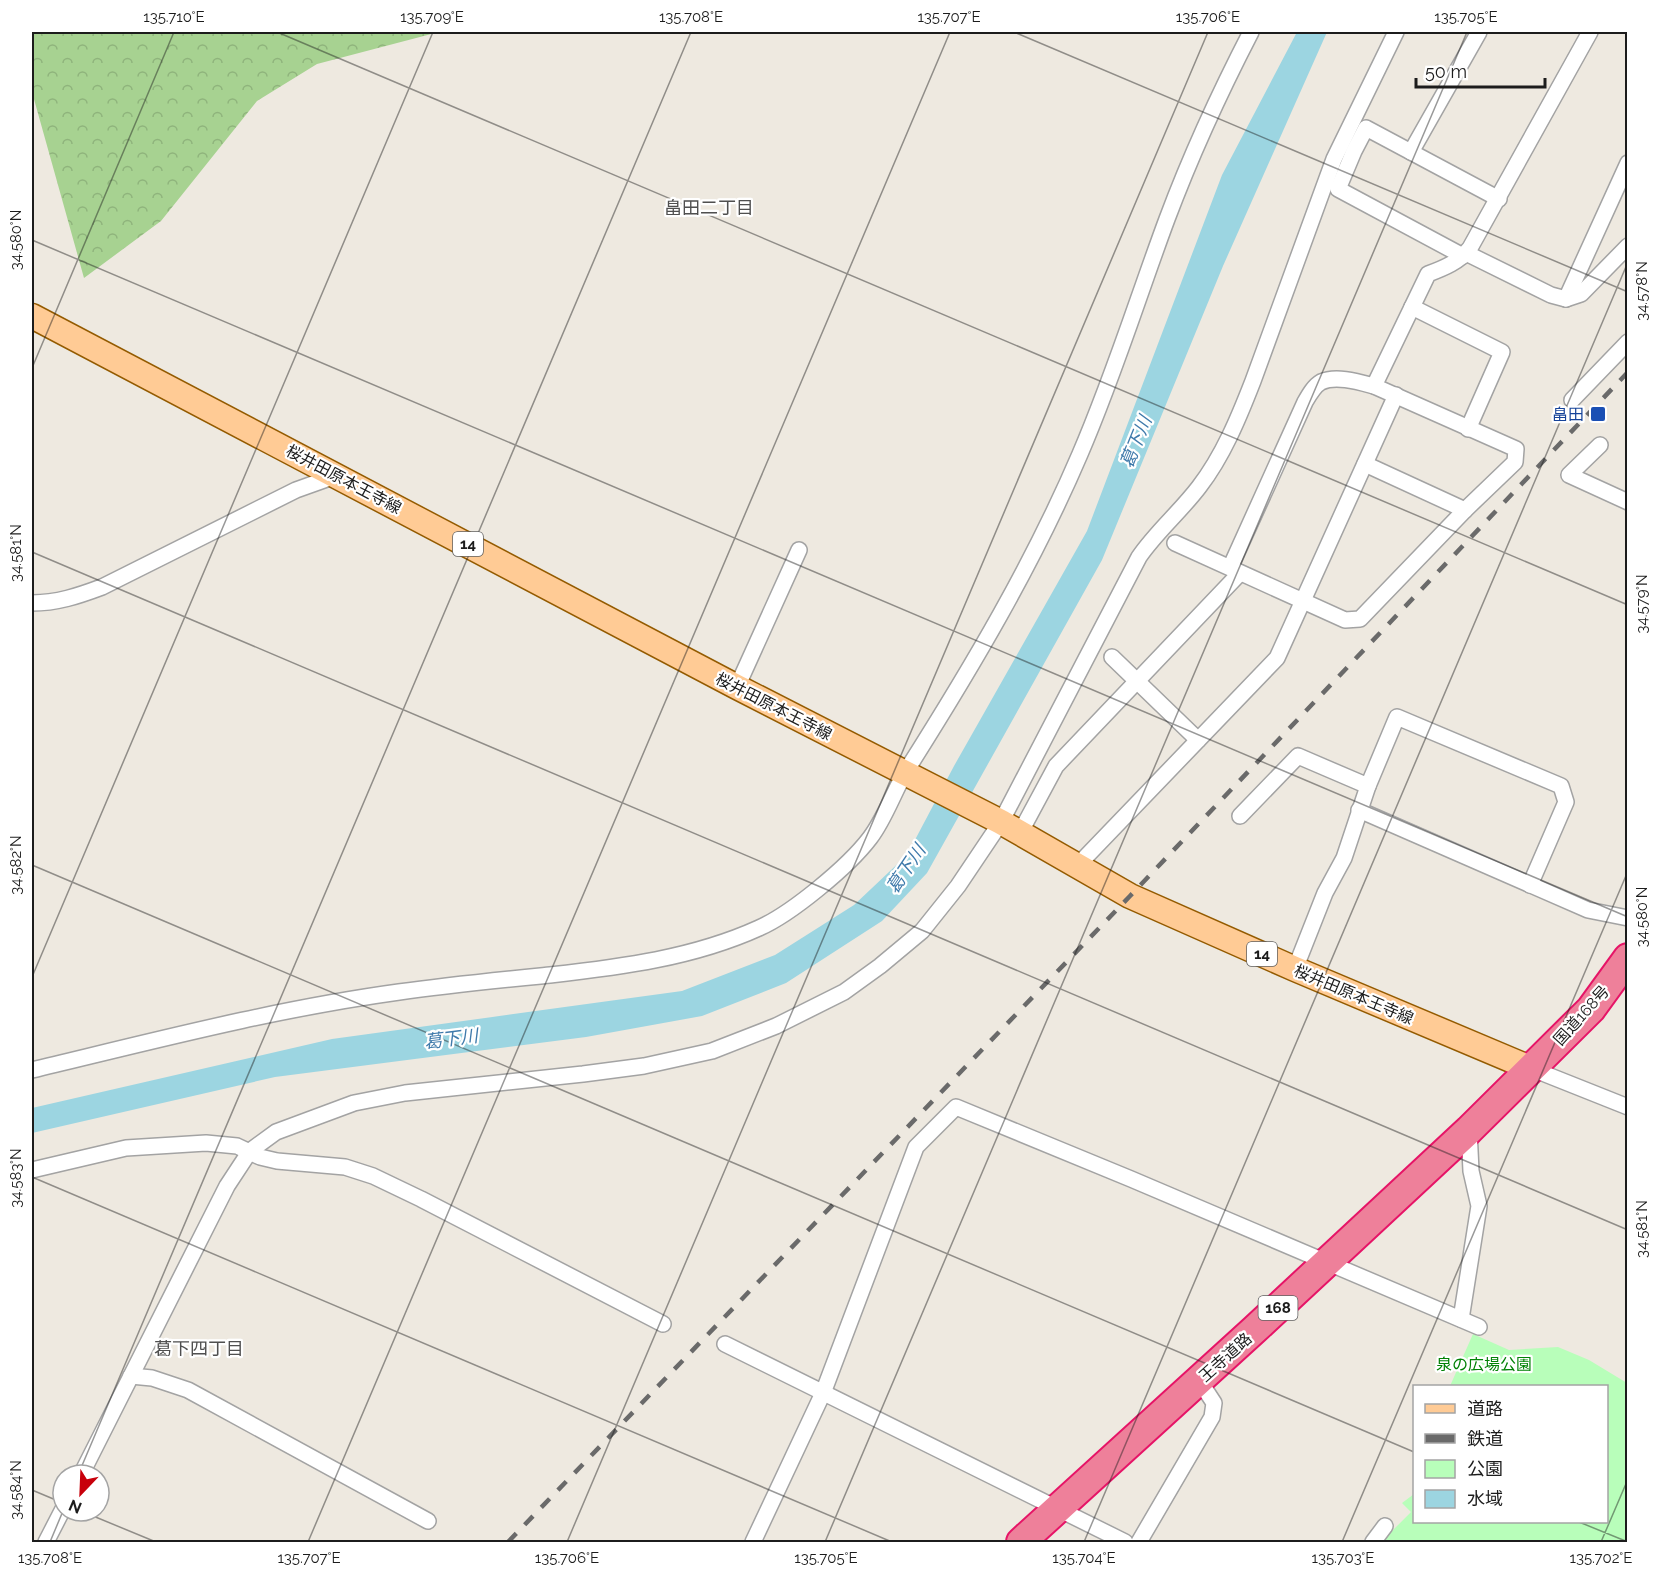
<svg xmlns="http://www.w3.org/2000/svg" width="1659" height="1574" font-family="Raleway,'Noto Sans JP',sans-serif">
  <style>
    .forest { fill: url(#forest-crowns) }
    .park { fill: #b8feba }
    .water { fill: #9cd5e1 }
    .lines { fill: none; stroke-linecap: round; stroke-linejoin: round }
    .street-casing { stroke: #a3a3a3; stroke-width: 18 }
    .primary-casing { stroke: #945b00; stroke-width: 27 }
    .highway-casing { stroke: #e61467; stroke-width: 32 }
    .street { stroke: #fff; stroke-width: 15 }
    .primary { stroke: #ffcb95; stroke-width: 24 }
    .highway { stroke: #ee809a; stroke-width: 28 }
    .rail { stroke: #6a6a6a; stroke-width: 4.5; stroke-dasharray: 12 12; stroke-linecap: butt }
    .ticks { fill: none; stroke: #1c1c1c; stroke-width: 1.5; stroke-opacity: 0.45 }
    .transit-dot { fill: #1a4fb4; stroke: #fff; stroke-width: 2 }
    .labels { text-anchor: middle; stroke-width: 4.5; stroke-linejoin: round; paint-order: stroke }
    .shield { fill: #fff; stroke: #606060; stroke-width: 1.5 }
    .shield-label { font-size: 15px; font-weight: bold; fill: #1c1c1c }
    .transit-label { font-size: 16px; fill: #164399; stroke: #fff; text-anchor: end }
    .street-label { font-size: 16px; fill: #1c1c1c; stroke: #fff }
    .park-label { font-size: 16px; fill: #028206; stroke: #fff }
    .neighbourhood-label { font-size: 18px; fill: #4f4f4f; stroke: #fff }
    .water-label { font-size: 18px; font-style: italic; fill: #3f7aab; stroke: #fff }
    .neatline { fill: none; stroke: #1c1c1c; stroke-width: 2 }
    .ticks-label { font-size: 15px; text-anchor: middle; fill: #1c1c1c }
  </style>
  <defs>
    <pattern id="forest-crowns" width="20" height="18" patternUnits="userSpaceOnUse" patternTransform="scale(1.5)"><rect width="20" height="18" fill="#a7d291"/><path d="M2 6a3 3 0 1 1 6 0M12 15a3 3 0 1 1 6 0" fill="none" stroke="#8fb47c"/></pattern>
  </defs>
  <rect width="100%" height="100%" fill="#eee9e0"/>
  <polygon class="forest" points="32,32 439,32 317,64 257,101 161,221 84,278 32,92"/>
  <polygon class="park" points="1473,1334 1509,1350 1558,1347 1589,1360 1627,1383 1627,1542 1381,1542 1411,1512 1402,1503 1414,1494 1414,1522 1606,1522 1606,1386 1450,1386"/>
  <polygon class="water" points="1297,32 1327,32 1223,266 1102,560 927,873 882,921 786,983 702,1016 586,1037 275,1077 32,1133 32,1108 332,1039 682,991 775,955 854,905 907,855 954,766 1087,531 1222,175"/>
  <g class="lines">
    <g class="street-casing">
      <g id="street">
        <polyline points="1411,152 1479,32"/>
        <polyline points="1466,253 1551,295 1566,299 1581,294 1628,246"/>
        <polyline points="1463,256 1338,189 1354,151 1366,128 1499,199"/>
        <polyline points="1566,299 1628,163"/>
        <polyline points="1412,307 1502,352 1468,429"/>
        <path d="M1374,386L1428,274C1444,268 1459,262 1470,248L1590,32"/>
        <polyline points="1572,400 1628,342"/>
        <polyline points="1600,445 1569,475 1628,502"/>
        <polyline points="1365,464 1465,510"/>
        <path d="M1175,543L1345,620L1360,619L1465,510L1515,462L1516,449L1374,386C1359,382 1336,375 1321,382C1314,386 1309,395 1305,402L1230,568"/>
        <path d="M32,603C57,603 78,596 102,587L296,490L338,475"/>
        <polyline points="1112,657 1198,740"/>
        <polyline points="737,687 799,550"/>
        <polyline points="1359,810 1588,910 1628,918"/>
        <polyline points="1240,816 1298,756 1368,786"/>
        <polyline points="1020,833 1056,766 1240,573"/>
        <polyline points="1078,865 1277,658 1396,395"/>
        <polyline points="1295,969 1325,893 1344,858 1368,786 1397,717 1561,786 1566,802 1530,885"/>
        <polyline points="1530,1068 1628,1107"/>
        <path d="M32,1070C153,1041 275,1009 399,992C449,985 500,980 550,975C621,967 693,958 759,928C791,914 848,867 870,838C886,817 894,790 908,768C972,667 1033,564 1080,454C1113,378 1138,297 1167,219C1191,155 1220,92 1251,32"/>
        <polyline points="32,1170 126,1148 206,1143 237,1146 260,1157 277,1161 345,1167 373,1176 421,1199 663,1324"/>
        <polyline points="1461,1319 1479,1206 1471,1171 1469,1130"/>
        <polyline points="725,1344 1125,1542"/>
        <polyline points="131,1376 152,1378 188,1390 428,1521"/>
        <path d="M81,1475L227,1186L250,1151L276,1132L354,1103L405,1093L583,1074L644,1066L712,1051L776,1026L844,992L880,966L922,931L958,886L1001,822L1139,557C1156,532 1180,512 1199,487C1223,456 1239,417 1253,381L1334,159L1396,32"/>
        <polyline points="46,1542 63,1509"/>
        <polyline points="753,1542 823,1393 916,1147 956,1107 1131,1179 1479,1327"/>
        <polyline points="1139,1542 1212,1417 1214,1403 1199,1380"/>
        <polyline points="1373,1542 1385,1526"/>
      </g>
    </g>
    <g class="primary-casing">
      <polyline id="primary" points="32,316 737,687 1001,822 1130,896 1295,969 1530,1068"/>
    </g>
    <g class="highway-casing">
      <polyline id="highway" points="1021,1542 1254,1330 1469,1130 1591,1009 1628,958"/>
    </g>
    <use href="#street" class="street"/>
    <use href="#primary" class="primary"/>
    <use href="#highway" class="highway"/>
    <polyline class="rail" points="508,1542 1130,896 1628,372"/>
  </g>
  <path class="ticks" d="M277,32L1628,605M1014,32L1628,292M32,240L1628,917M32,368L174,32M32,552L1628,1230M32,865L1414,1452M32,977L433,32M32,1177L892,1542M78,1475L691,32M32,1490L63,1503M81,1511L156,1542M1579,1522L1628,1542M50,1542L63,1511M308,1542L950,32M567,1542L1208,32M825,1542L1467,32M1084,1542L1628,262M1342,1542L1628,871M1601,1542L1628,1479"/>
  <rect class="transit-dot" x="1590" y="406" width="16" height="16" rx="3"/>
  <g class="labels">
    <g class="shield">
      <rect x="453" y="532" width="30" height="24" rx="4.5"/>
      <rect x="1247" y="942" width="30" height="24" rx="4.5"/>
      <rect x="1258.5" y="1296" width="39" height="24" rx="4.5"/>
    </g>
    <g class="shield-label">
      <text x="468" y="549">14</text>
      <text x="1262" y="959">14</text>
      <text x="1278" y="1313">168</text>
    </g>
    <g class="transit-label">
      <text x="1584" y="420">畠田</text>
    </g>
    <g class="street-label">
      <text transform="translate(344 479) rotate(28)" y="6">桜井田原本王寺線</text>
      <text transform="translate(774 706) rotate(27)" y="6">桜井田原本王寺線</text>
      <text transform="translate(1354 994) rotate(23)" y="6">桜井田原本王寺線</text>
      <text transform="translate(1581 1015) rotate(-48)" y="6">国道168号</text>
      <text transform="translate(1225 1357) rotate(-42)" y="6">王寺道路</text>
    </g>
    <g class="park-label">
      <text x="1484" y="1370">泉の広場公園</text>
    </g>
    <g class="neighbourhood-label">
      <text x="709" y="214">畠田二丁目</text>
      <text x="199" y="1355">葛下四丁目</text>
    </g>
    <g class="water-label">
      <text transform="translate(1136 442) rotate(-68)" y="6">葛下川</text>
      <text transform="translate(906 869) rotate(-56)" y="6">葛下川</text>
      <text transform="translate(451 1039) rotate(-7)" y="6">葛下川</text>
    </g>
  </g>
  <rect width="1659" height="1574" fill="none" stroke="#ffffff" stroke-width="66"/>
  <rect x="1413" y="1385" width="195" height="138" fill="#ffffff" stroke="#a4a4a4" stroke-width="1.5"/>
  <rect x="1425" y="1404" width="30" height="9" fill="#ffcb95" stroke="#a4a4a4" stroke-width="1.5"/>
  <text x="1467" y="1415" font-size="18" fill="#1c1c1c">道路</text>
  <rect x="1425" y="1434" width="30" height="9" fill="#6a6a6a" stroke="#a4a4a4" stroke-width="1.5"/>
  <text x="1467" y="1445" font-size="18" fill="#1c1c1c">鉄道</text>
  <rect x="1425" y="1460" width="30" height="18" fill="#b8feba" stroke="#a4a4a4" stroke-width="1.5"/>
  <text x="1467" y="1475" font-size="18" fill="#1c1c1c">公園</text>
  <rect x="1425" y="1490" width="30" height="18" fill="#9cd5e1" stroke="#a4a4a4" stroke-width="1.5"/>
  <text x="1467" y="1505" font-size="18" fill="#1c1c1c">水域</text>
  <g transform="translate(81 1493) rotate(203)"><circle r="28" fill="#ffffff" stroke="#a4a4a4" stroke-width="1.5"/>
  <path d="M0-4.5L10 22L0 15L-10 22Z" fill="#c8000b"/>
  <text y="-9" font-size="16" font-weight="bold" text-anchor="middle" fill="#1c1c1c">N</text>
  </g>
  <path d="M1416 78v9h129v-9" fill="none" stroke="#1c1c1c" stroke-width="3"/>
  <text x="1425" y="78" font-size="18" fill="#1c1c1c" stroke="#ffffff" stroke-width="4.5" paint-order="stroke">50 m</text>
  <rect x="33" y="33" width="1593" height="1508" class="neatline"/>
  <g class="ticks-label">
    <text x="174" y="22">135.710°E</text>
    <text x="432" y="22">135.709°E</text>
    <text x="691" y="22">135.708°E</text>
    <text x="949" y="22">135.707°E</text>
    <text x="1208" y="22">135.706°E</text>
    <text x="1466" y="22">135.705°E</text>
    <text transform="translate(16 240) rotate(-90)" y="5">34.580°N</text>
    <text transform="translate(1642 291) rotate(-90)" y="5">34.578°N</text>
    <text transform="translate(16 553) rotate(-90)" y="5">34.581°N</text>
    <text transform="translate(1642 604) rotate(-90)" y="5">34.579°N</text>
    <text transform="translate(16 865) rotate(-90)" y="5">34.582°N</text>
    <text transform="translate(1642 917) rotate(-90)" y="5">34.580°N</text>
    <text transform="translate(16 1178) rotate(-90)" y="5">34.583°N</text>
    <text transform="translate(1642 1229) rotate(-90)" y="5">34.581°N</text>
    <text transform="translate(16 1490) rotate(-90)" y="5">34.584°N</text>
    <text x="50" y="1563">135.708°E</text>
    <text x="309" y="1563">135.707°E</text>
    <text x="567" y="1563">135.706°E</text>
    <text x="826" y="1563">135.705°E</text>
    <text x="1084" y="1563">135.704°E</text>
    <text x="1343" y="1563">135.703°E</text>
    <text x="1601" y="1563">135.702°E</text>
  </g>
</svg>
